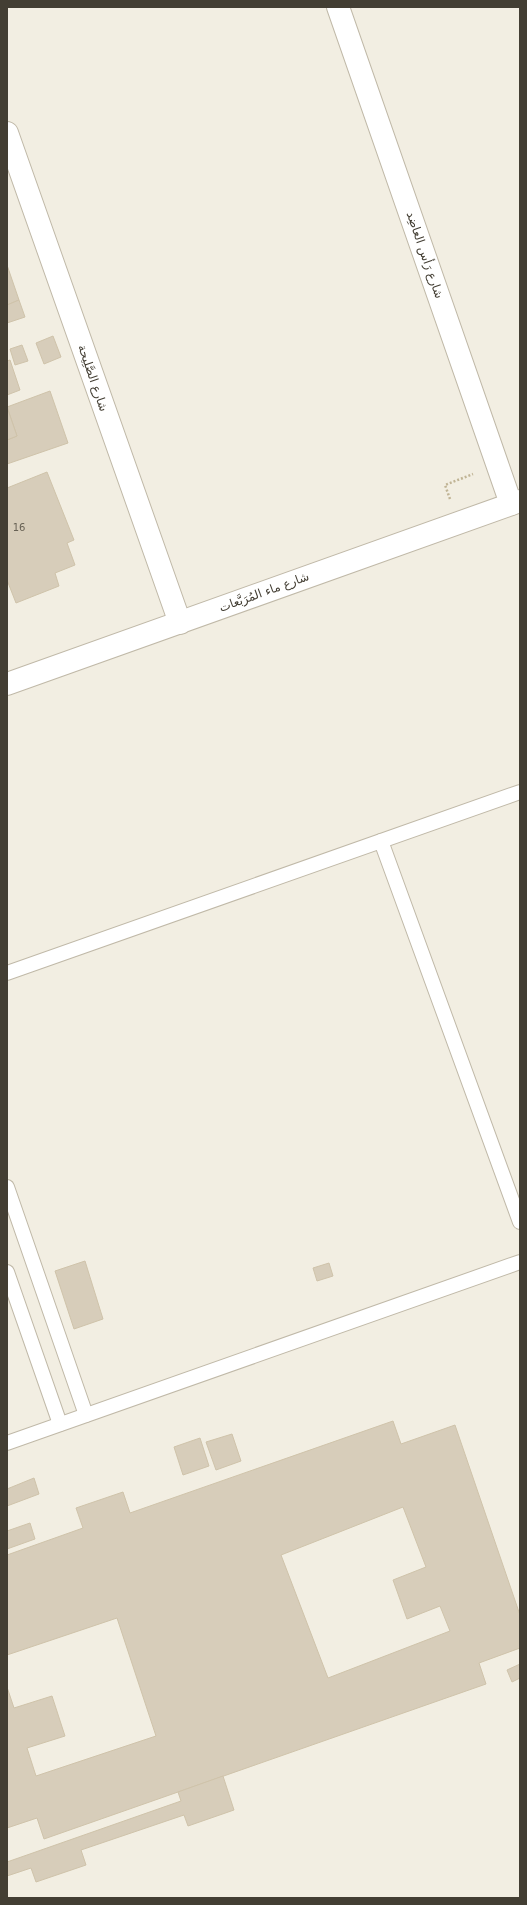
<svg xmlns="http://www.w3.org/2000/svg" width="527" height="1905" font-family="'DejaVu Sans',Vazirmatn,sans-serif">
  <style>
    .building { fill: #d7cdba; stroke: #cfc3aa; fill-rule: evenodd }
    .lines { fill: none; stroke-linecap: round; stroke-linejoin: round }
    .lane-casing { stroke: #c0b9a8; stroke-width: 16 }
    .street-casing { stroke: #c0b9a8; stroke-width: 24 }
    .path { stroke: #c0b495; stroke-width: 2.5; stroke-dasharray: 2 2; stroke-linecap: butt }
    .lane { stroke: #fff; stroke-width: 14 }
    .street { stroke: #fff; stroke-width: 22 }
    .labels { text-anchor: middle; stroke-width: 3; stroke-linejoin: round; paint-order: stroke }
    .number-label { font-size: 10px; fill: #686255 }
    .street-label { font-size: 12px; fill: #433e33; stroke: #fff }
  </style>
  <rect width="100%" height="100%" fill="#f2eee2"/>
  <g class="building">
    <polygon points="7,265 19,300 7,305"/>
    <polygon points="19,300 25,317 7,323 7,305"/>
    <polygon points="53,336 61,357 44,364 36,343"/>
    <polygon points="22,345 28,361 15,365 10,349"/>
    <polygon points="10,360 20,390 7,395 7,361"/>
    <polygon points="50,391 68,443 7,464 7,440 17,436 7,407"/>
    <polygon points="7,407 17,436 7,440"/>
    <polygon points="47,472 74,540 67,543 75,565 55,573 59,586 16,603 7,580 7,488"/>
    <polygon points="85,1261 103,1319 74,1329 55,1271"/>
    <polygon points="329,1263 333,1276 317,1281 313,1268"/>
    <path d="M393,1421L401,1444L455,1425L520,1615V1648L479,1663L486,1684L44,1839L37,1818L7,1828V1687L14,1708L52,1696L65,1736L27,1748L36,1776L156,1736L117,1618L7,1655V1555L83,1528L76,1508L123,1492L130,1513ZM403,1507L426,1567L393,1580L407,1619L440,1606L450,1631L328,1678L281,1555Z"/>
    <polygon points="232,1434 241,1461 216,1470 206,1442"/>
    <polygon points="200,1438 209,1466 183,1475 174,1447"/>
    <polygon points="34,1478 39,1494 7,1506 7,1489"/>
    <polygon points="30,1523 35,1539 7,1549 7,1531"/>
    <polygon points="520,1664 520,1678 512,1682 507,1670"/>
    <polygon points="223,1776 234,1810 188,1826 184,1815 81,1850 86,1865 36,1882 31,1868 7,1876 7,1862 181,1801 178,1792"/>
  </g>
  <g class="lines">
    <g class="lane-casing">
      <g id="lane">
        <polyline points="381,841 520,1222"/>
        <polyline points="7,973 520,792"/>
        <polyline points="7,1187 86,1415"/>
        <polyline points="7,1272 60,1424"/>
        <polyline points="7,1443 520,1262"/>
      </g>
    </g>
    <g class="street-casing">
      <g id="street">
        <polyline points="338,7 511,504"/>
        <polyline points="7,133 180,623"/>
        <polyline points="7,684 520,501"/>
      </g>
    </g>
    <polyline class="path" points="450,499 445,485 473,474"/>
    <use href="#lane" class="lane"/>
    <use href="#street" class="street"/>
  </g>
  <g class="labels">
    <g class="number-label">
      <text x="19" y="531">16</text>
    </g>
    <g class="street-label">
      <text transform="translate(425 255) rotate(71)" y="4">شارع رَأس العاضِد</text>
      <text transform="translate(93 378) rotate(71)" y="4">شارع الصَّلِيحة</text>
      <text transform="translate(264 592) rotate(-20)" y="4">شارع ماء المُرَبَّعات</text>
    </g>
  </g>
  <rect width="527" height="1905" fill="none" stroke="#433e33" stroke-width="16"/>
</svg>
